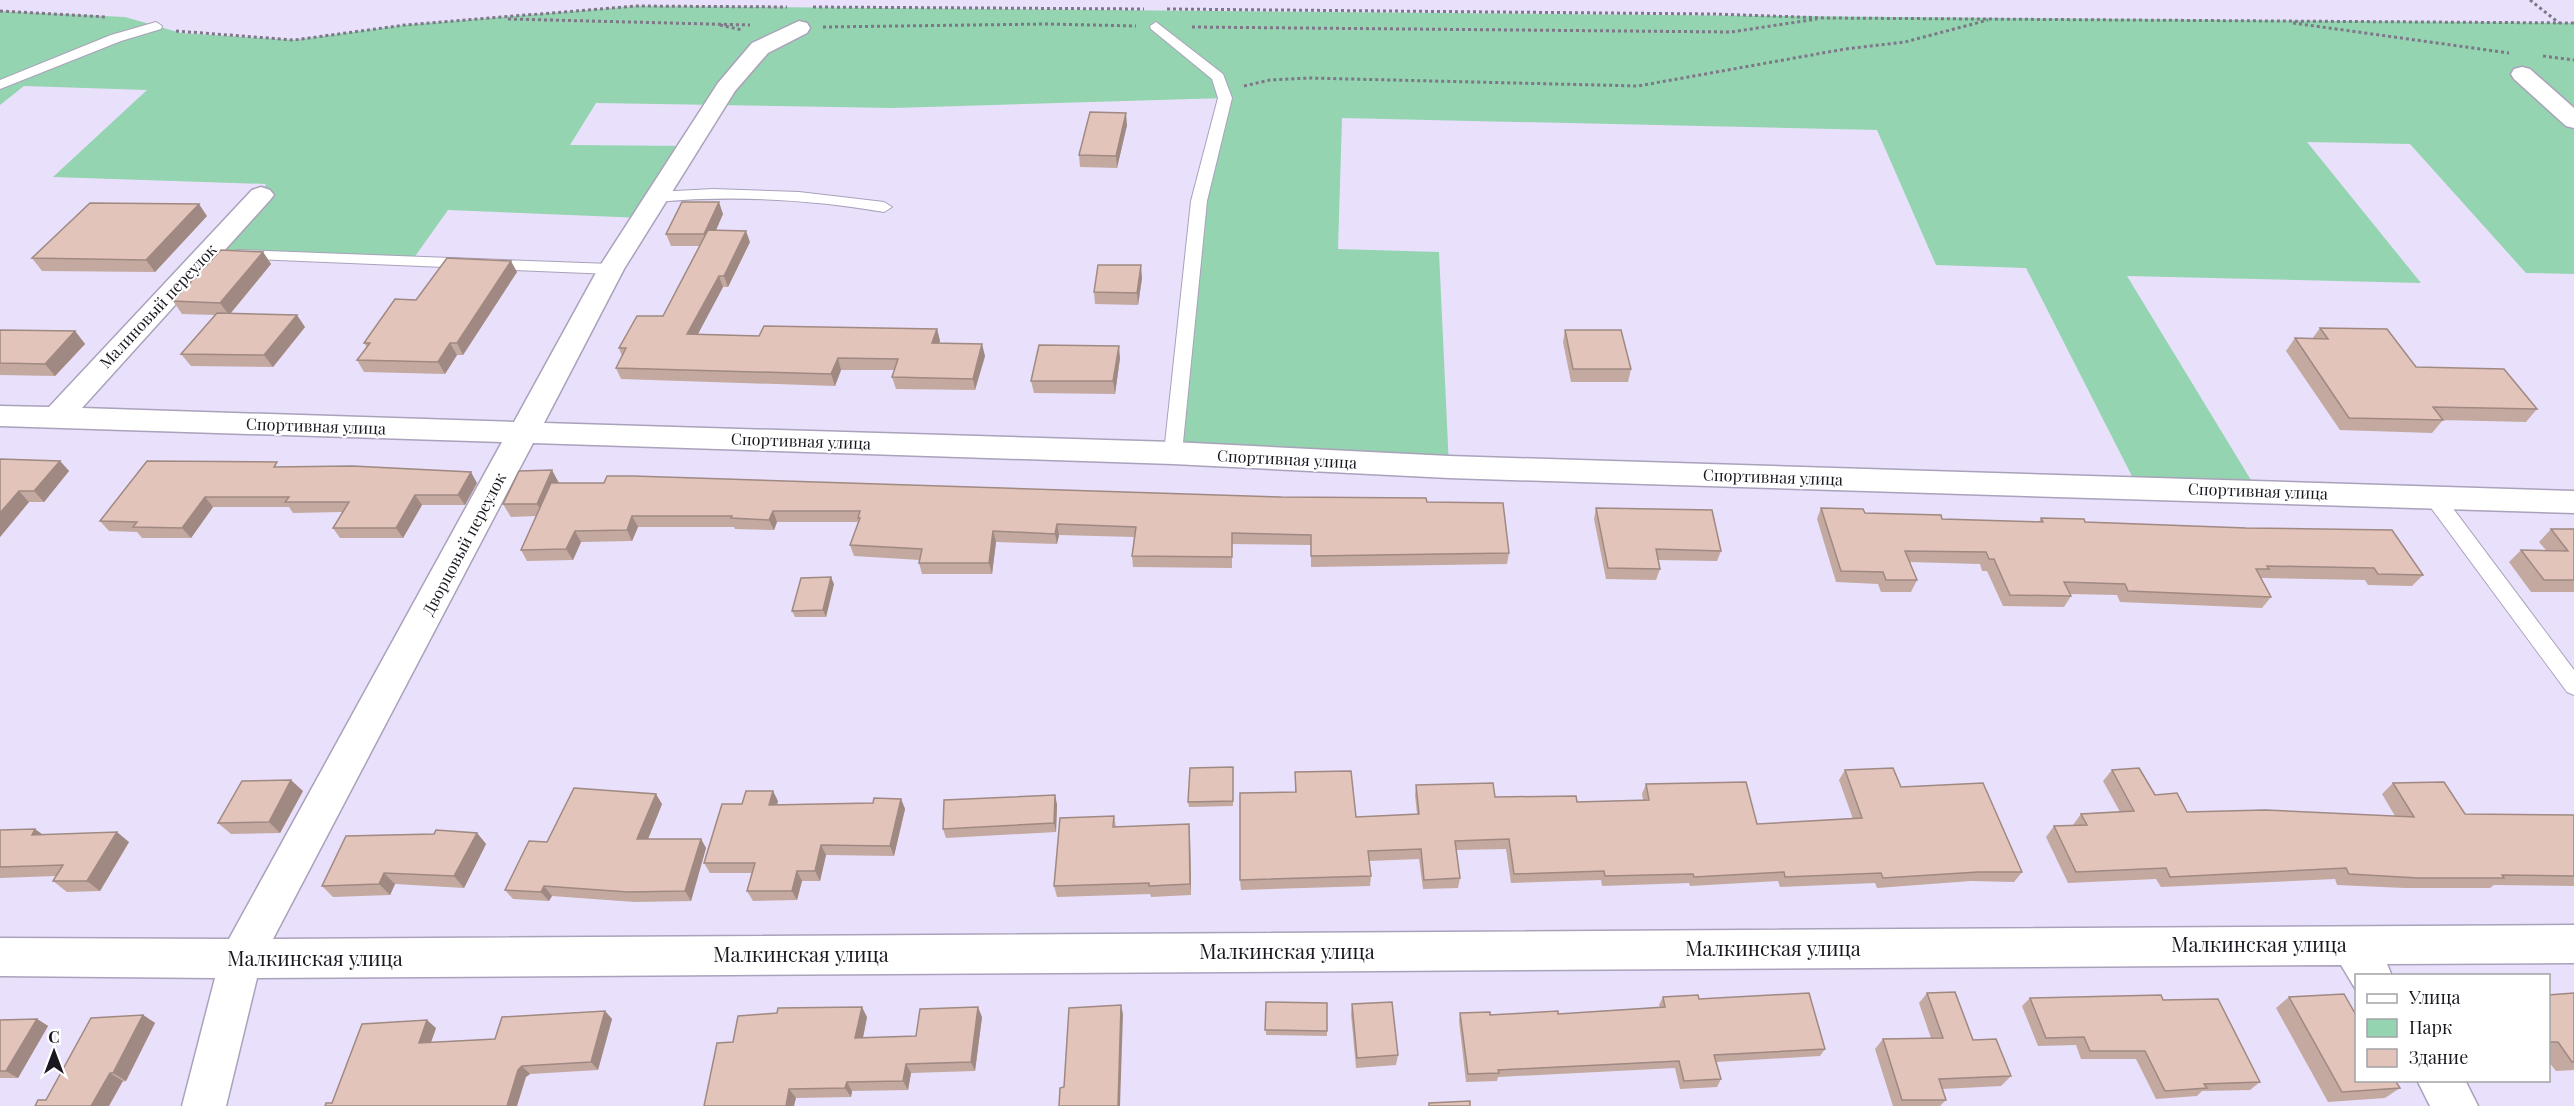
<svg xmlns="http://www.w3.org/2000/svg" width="2574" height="1106" font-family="'Playfair Display',serif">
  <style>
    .green { fill: #94d4b0 }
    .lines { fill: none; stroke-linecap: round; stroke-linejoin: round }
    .service-casing { stroke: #aaa1bb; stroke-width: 2 }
    .minor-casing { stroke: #aaa1bb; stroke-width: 3 }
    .path { stroke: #7d7789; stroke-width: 3; stroke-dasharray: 3 3; stroke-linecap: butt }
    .service { fill: #fff; fill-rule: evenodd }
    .minor { fill: #fff; fill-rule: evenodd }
    .wall { fill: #c3a9a0 }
    .shaded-wall { fill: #9f8982 }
    .building { fill: #e3c4ba; stroke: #9f8982; stroke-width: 1.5 }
    .labels { text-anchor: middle; stroke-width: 4.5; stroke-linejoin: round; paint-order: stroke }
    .street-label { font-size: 16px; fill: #1a1720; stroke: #fff }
    .near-street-label { font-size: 20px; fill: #1a1720; stroke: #fff }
  </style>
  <rect width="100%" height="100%" fill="#e9e0fb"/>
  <polygon class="green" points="636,6 2574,23 2574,274 2526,273 2410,144 2307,142 2421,283 2127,276 2257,490 2138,488 2026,268 1936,265 1877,130 1342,118 1338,249 1439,252 1449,467 1173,453 1199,201 1225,98 893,108 596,103 570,145 688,146 643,218 448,210 411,262 206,254 261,195 266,184 53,177 147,90 24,86 0,105 0,11 125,17 181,33 294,40 405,25"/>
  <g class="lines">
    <g class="service-casing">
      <g id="service">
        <polygon points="156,22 162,26 161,29 121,41 0,89 0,80 111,35"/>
        <polygon points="1156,22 1223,74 1232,98 1207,201 1182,453 1179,457 1167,457 1164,453 1191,201 1218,98 1212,79 1151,29 1150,26"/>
        <path d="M713,189L799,192L884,202L892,207L884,212C808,199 733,195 656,202L648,197L656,192Z"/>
        <polygon points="238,250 611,264 619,269 611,274 232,258 230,255 232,252"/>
        <polygon points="2433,489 2440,491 2574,670 2574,695 2567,692 2426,501 2424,496 2426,491"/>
      </g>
    </g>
    <g class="minor-casing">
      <g id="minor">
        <polygon points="799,21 807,23 810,28 807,33 768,53 735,91 624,269 544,423 1173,442 1449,456 2574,491 2574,513 1449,478 1173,464 533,443 273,939 2574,925 2574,963 2387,964 2392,976 2356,976 2356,990 2341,965 257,978 226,1106 182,1106 215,978 0,976 0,938 229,939 502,442 0,426 0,406 49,407 252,190 261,187 270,190 274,195 270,200 82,408 514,422 598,269 718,83 752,43"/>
        <polygon points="2522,67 2530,69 2574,108 2574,128 2566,126 2514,79 2511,74 2514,69"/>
        <polygon points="2417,1080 2465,1080 2478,1106 2430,1106"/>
      </g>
    </g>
    <g class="path">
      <polyline points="2530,0 2559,23"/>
      <polyline points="813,7 1144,9"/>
      <polyline points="1167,9 1714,14 1827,18 2574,23"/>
      <polyline points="0,11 107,17"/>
      <polyline points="508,19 750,25"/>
      <polyline points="2293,23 2509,53"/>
      <polyline points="720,25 742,30"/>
      <polyline points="823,27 1047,24 1136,26"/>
      <polyline points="1192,27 1731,32 1817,19"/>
      <polyline points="176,31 294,40 405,25 636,6 787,7"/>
      <polyline points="2543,56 2574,60"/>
      <polyline points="1244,86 1270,80 1309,78 1638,86 1845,49 1905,42 1988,20"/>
    </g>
    <use href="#service" class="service"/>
    <use href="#minor" class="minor"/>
  </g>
  <g class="wall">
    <polygon points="1127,125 1117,168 1080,167 1079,155"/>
    <polygon points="723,214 716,230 750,242 728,287 723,287 698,334 759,336 937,329 940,341 939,343 985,356 975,390 896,389 892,377 894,370 841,370 835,386 621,379 616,368 622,356 619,348 663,316 700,246 671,246 666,234"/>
    <polygon points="207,216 155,272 42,271 32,258"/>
    <polygon points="263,252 271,264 231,313 305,327 273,367 191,366 181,354 215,315 182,314 173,301"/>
    <polygon points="517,272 463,355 457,355 445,374 364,372 357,360 367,347 364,343 416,300"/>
    <polygon points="1142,278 1138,305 1095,304 1094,292"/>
    <polygon points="2320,328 2416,367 2537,409 2526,422 2442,420 2443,420 2432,433 2340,430 2286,351 2295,338 2312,339"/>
    <polygon points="0,330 75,331 85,344 55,376 0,375"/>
    <polygon points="1565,330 1631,369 1628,382 1571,382 1563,342"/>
    <polygon points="1120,358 1115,394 1034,393 1031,381"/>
    <polygon points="0,459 60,461 69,471 44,502 29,502 0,537"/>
    <polygon points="280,467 477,483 465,505 422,505 403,538 340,538 333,528 342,512 293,513 289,507 213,507 191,538 142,538 137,532 109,531 100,521"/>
    <polygon points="559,483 1281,497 1427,502 1509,553 1507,564 1311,567 1311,545 1232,544 1232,568 1133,567 1132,556 1134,537 1059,535 1057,544 996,542 992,574 922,574 919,563 920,560 854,556 850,545 859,522 777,522 774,530 735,529 734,527 638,527 632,541 581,542 573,560 527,561 521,550 536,516 511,517 503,504"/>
    <polygon points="1596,508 1721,551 1717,561 1658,560 1660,569 1656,580 1606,579 1594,519"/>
    <polygon points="1821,508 1865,513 1942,519 2039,522 2041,518 2085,522 2423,575 2412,586 2368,585 2365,580 2262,578 2261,578 2271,597 2262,608 2120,602 2117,595 2070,594 2071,596 2064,607 2003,606 1987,571 1982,571 1980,564 1909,562 1917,580 1911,592 1881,592 1878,584 1836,582 1817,519"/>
    <polygon points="2551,529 2574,529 2574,592 2531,592 2509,562 2521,550 2546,550 2539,542"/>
    <polygon points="834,584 826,617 795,617 792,611"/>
    <polygon points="1233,767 1233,806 1189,807 1188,802"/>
    <polygon points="1845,770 1901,787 2022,872 2014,882 1971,881 1877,888 1875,883 1780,887 1778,881 1690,886 1689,883 1602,886 1601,880 1511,883 1506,849 1456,850 1460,878 1458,888 1423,889 1419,859 1369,861 1371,876 1370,886 1241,890 1240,880 1295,792 1295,772 1356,817 1417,814 1415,795 1416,785 1495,797 1577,802 1643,800 1642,794 1646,784 1757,824 1853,819 1839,780"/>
    <polygon points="2112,770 2155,795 2187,812 2395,816 2382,794 2393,783 2465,814 2574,815 2574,886 2494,885 2490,888 2405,888 2337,885 2335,879 2161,887 2156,879 2068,883 2046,837 2054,826 2073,825 2081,814 2120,812 2103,781"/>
    <polygon points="303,791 280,833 231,834 218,823"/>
    <polygon points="1055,795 1057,805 1056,832 946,838 943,829"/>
    <polygon points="901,799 905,809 894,856 826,855 820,881 802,881 797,900 753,901 747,891 752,873 710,873 704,863 742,804 778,801 777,805 873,803"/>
    <polygon points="662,804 648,839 701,839 706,848 691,901 635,902 552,896 549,901 513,899 505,890 547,842"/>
    <polygon points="1114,816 1116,827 1189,824 1190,835 1191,895 1151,897 1150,894 1057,897 1054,886"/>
    <polygon points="0,830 42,834 129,842 100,891 67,892 53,881 56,876 0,878"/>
    <polygon points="477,833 486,844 464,888 395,884 390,895 333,897 322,886"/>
    <polygon points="1927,993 1973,1040 2011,1076 2001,1086 1942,1089 1946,1100 1940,1106 1893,1106 1875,1049 1883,1039 1931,1038 1919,1003"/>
    <polygon points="2574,993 2574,1070 2556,1071 2548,1061 2548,995"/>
    <polygon points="1663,997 1699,999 1825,1049 1820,1056 1716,1062 1721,1079 1717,1087 1680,1089 1675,1068 1498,1077 1497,1081 1466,1082 1459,1021 1460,1013 1490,1015 1558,1014 1660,1007 1659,1005"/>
    <polygon points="2289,997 2400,1088 2385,1098 2328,1102 2276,1008"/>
    <polygon points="2030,998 2163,1000 2260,1082 2250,1090 2202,1091 2197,1096 2156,1099 2136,1059 2081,1059 2076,1045 2038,1046 2022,1006"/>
    <polygon points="1266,1002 1327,1031 1327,1036 1266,1035"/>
    <polygon points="1352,1004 1398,1055 1396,1065 1356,1068 1351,1014"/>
    <polygon points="605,1011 612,1019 598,1070 530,1074 526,1077 332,1103 436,1028 431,1042 495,1039"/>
    <polygon points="143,1015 155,1023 126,1081 46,1100"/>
    <polygon points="867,1017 863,1038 916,1036 982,1017 975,1071 911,1073 908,1090 852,1091 851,1097 796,1098 733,1042"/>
    <polygon points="37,1019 48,1026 18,1078 0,1078 0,1020"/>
  </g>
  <g class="shaded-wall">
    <polygon points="1126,113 1127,125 1117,168 1116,156"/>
    <polygon points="719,202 723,214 709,246 704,234"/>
    <polygon points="199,204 207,216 155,272 146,260"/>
    <polygon points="746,231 750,242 728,287 724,276"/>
    <polygon points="263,252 271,264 229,315 220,303"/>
    <polygon points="511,261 517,272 463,355 457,343"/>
    <polygon points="1141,265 1142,278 1138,305 1137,293"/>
    <polygon points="719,276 723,287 692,345 687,334"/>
    <polygon points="297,315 305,327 273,367 264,355"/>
    <polygon points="937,329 940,341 935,355 932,343"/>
    <polygon points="75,331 85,344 55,376 45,364"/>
    <polygon points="450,343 457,355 445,374 438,362"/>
    <polygon points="982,344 985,356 975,390 973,379"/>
    <polygon points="1119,346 1120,358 1115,394 1113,381"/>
    <polygon points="838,358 841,370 835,386 831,374"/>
    <polygon points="60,461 69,471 44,502 34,491"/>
    <polygon points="552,470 559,483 544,516 537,504"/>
    <polygon points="471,472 477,483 465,505 458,495"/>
    <polygon points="19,491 29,502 0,537 0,513"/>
    <polygon points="415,495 422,505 403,538 396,528"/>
    <polygon points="205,497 213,507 191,538 182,528"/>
    <polygon points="773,511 777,522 774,530 769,520"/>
    <polygon points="632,516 638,527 632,541 627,530"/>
    <polygon points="1057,524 1059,535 1057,544 1055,534"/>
    <polygon points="575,531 581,542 573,560 566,549"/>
    <polygon points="993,531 996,542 992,574 989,563"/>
    <polygon points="831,577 834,584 826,617 823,610"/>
    <polygon points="291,780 303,791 280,833 269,822"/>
    <polygon points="773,791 778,801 774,815 769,805"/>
    <polygon points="656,794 662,804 644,849 637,839"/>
    <polygon points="1055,795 1057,805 1056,832 1054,823"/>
    <polygon points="901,799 905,809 894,856 890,846"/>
    <polygon points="1189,824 1190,835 1191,895 1190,884"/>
    <polygon points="35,829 49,839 32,835"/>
    <polygon points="117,832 129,842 100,891 87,881"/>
    <polygon points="477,833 486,844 464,888 454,876"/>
    <polygon points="701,839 706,848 691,901 685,891"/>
    <polygon points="821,845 826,855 820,881 815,871"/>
    <polygon points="797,871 802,881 797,900 792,891"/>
    <polygon points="384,873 395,884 390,895 379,884"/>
    <polygon points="544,886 552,896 549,901 541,892"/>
    <polygon points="1121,1005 1123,1014 1120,1106 1118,1106"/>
    <polygon points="862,1007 867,1017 861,1047 855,1038"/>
    <polygon points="978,1007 982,1017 975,1071 971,1062"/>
    <polygon points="605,1011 612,1019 598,1070 591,1062"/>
    <polygon points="143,1015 155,1023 126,1081 113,1073"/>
    <polygon points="37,1019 48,1026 18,1078 6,1071"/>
    <polygon points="427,1020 436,1028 428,1051 419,1043"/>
    <polygon points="906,1064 911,1073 908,1090 903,1081"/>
    <polygon points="522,1066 530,1074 526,1077 517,1106 507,1106 518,1070"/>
    <polygon points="110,1073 123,1081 109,1106 91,1106"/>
    <polygon points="847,1082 852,1091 851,1097 845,1088"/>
    <polygon points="789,1089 796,1098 794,1106 786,1106"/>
  </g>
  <g class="building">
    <polygon points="1090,112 1126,113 1116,156 1079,155"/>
    <polygon points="682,202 719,202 704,234 666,234"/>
    <polygon points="90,203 199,204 146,260 32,258"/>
    <polygon points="708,230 746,231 724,276 719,276 687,334 759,336 764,326 937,329 932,343 982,344 973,379 892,377 898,359 838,358 831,374 616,368 626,348 619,348 637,316 663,316"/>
    <polygon points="221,250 263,252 220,303 173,301"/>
    <polygon points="447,258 511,261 457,343 450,343 438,362 357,360 370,343 364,343 395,299 416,300"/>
    <polygon points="1098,265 1141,265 1137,293 1094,292"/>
    <polygon points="217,313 297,315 264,355 181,354"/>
    <polygon points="2320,328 2387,329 2416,367 2504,369 2537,409 2433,407 2443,420 2349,418 2295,338 2328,339"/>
    <polygon points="0,330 75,331 45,364 0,363"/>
    <polygon points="1565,330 1621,330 1631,369 1573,369"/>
    <polygon points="1039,345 1119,346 1113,381 1031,381"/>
    <polygon points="0,459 60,461 34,491 19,491 0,513"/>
    <polygon points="147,461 277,462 274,467 352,466 471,472 458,495 415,495 396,528 333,528 349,502 285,502 289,497 205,497 182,528 133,527 137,522 100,521"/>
    <polygon points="552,470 537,504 503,504 519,471"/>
    <polygon points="607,476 633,476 1281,497 1426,498 1427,502 1503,503 1509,553 1311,556 1311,535 1232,533 1232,557 1132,556 1136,527 1057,524 1055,534 993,531 989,563 919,563 922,549 850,545 860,518 858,518 860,511 773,511 769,520 731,518 732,516 632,516 627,530 575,531 566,549 521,550 551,483 604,483"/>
    <polygon points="1596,508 1712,510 1721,551 1656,549 1660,569 1608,568"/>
    <polygon points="1821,508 1863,509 1865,513 1941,515 1942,519 2043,522 2041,518 2084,519 2085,522 2246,528 2392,530 2423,575 2378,574 2374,568 2267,566 2269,569 2256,569 2271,597 2128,591 2125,584 2064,582 2071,596 2010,595 1994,559 1989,559 1986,552 1905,551 1917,580 1886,580 1883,572 1841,571"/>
    <polygon points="2551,529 2574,529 2574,580 2544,580 2521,550 2568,551"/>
    <polygon points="831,577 823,610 792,611 801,578"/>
    <polygon points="1233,767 1233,801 1188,802 1190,768"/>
    <polygon points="1893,768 1901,787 1983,783 2022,872 1978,872 1883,878 1881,873 1785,877 1784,872 1694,877 1693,874 1605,876 1604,871 1514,874 1509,839 1455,841 1460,878 1424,880 1421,849 1368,851 1371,876 1240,880 1240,793 1296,792 1295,772 1351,771 1356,817 1419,814 1416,785 1493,783 1495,797 1576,796 1577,802 1649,800 1646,784 1746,782 1757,824 1862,818 1845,770"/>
    <polygon points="2139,768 2155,795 2177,793 2187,812 2265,810 2414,817 2393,783 2444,782 2465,814 2574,815 2574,876 2502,875 2504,878 2418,878 2349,874 2346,868 2170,877 2166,868 2076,872 2054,826 2087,825 2081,814 2134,811 2112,770"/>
    <polygon points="291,780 269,822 218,823 242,781"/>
    <polygon points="574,788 656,794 637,839 701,839 685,891 628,892 544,886 541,892 505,890 529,841 547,842"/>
    <polygon points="746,791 773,791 769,805 873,803 874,798 901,799 890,846 821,845 815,871 797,871 792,891 747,891 755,863 704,863 722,804 742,804"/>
    <polygon points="1055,795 1054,823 943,829 944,800"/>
    <polygon points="1114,816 1113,827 1189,824 1190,884 1149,886 1149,883 1054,886 1060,818"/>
    <polygon points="35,829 32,835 117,832 87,881 53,881 63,865 0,867 0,830"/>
    <polygon points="436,830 477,833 454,876 384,873 379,884 322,886 346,836 434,834"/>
    <polygon points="1955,992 1973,1040 1996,1039 2011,1076 1939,1079 1946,1100 1902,1100 1883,1039 1943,1038 1927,993"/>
    <polygon points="1809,993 1825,1049 1714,1055 1721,1079 1684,1081 1679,1061 1498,1070 1499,1073 1468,1074 1460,1013 1490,1012 1490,1015 1558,1011 1558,1014 1665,1007 1663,997 1698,995 1699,999"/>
    <polygon points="2574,993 2574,1062 2572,1062 2558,1042 2548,1042 2548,995"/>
    <polygon points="2344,994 2356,1015 2356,1080 2395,1080 2400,1088 2342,1092 2289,997"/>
    <polygon points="2161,995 2163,1000 2218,999 2260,1082 2204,1084 2207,1088 2165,1091 2145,1051 2090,1051 2084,1037 2046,1038 2030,998"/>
    <polygon points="1266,1002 1327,1003 1327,1031 1265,1030"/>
    <polygon points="1392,1002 1398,1055 1357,1058 1352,1004"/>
    <polygon points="1121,1005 1118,1106 1059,1106 1060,1088 1064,1087 1069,1008"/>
    <polygon points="862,1007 855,1038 916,1036 920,1009 978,1007 971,1062 906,1064 903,1081 847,1082 845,1088 789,1089 786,1106 704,1106 717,1043 733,1042 738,1016 777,1013 778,1008"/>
    <polygon points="605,1011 591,1062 522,1066 518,1070 507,1106 325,1106 326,1103 332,1103 362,1024 427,1020 419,1043 495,1039 502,1017"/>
    <polygon points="143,1015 113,1073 110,1073 91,1106 35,1106 38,1100 46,1100 91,1018"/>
    <polygon points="37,1019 6,1071 0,1071 0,1020"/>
    <polygon points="1470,1101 1470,1106 1429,1106 1429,1103"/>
  </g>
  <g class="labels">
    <g class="street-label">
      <text transform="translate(158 306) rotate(-47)" y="6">Малиновый переулок</text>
      <text transform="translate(316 426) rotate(2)" y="6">Спортивная улица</text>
      <text transform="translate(801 441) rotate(2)" y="6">Спортивная улица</text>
      <text transform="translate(1287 459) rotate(3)" y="6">Спортивная улица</text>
      <text transform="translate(1773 477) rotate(2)" y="6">Спортивная улица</text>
      <text transform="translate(2258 491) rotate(2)" y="6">Спортивная улица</text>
      <text transform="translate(464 544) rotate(-62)" y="6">Дворцовый переулок</text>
    </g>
    <g class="near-street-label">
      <text x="2259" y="952">Малкинская улица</text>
      <text x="1773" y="956">Малкинская улица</text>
      <text x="1287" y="959">Малкинская улица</text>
      <text x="801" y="962">Малкинская улица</text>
      <text x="315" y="966">Малкинская улица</text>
    </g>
  </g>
  <rect x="2355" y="974" width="195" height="108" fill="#ffffff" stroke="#a3a2a6" stroke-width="1.5"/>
  <rect x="2367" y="994" width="30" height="9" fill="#ffffff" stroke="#a3a2a6" stroke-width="1.5"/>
  <text x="2409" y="1004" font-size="18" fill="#1a1720">Улица</text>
  <rect x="2367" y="1019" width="30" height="18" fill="#94d4b0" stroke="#a3a2a6" stroke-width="1.5"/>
  <text x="2409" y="1034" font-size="18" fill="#1a1720">Парк</text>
  <rect x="2367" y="1049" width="30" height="18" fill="#e3c4ba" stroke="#a3a2a6" stroke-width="1.5"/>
  <text x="2409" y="1064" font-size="18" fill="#1a1720">Здание</text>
  <g transform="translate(54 1052)" stroke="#ffffff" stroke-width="4.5" paint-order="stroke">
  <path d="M0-4.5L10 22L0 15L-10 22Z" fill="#1a1720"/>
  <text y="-9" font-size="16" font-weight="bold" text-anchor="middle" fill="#1a1720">С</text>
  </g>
</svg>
